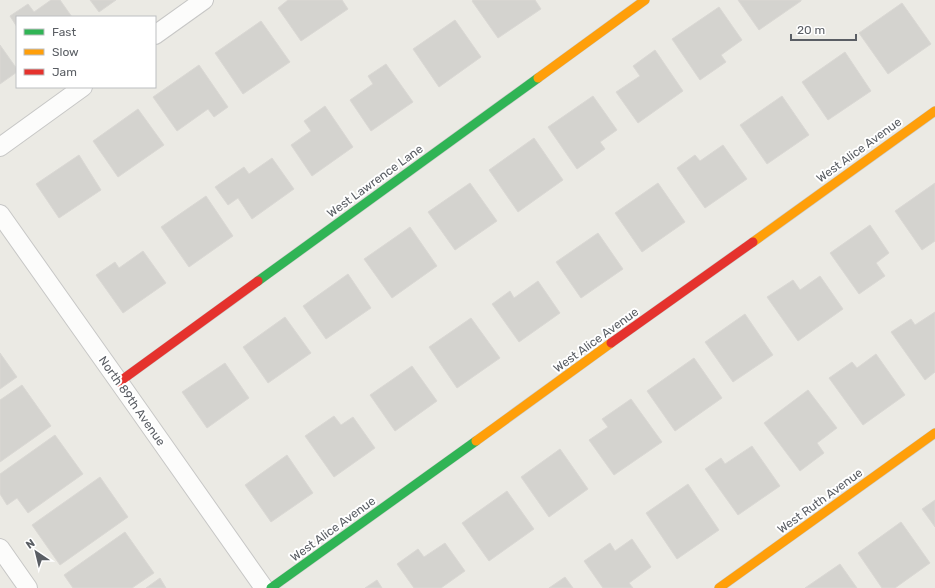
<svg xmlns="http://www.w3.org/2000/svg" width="935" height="588" font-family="Rubik,sans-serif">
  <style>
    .building { fill: #d4d3cf; stroke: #dad8d4 }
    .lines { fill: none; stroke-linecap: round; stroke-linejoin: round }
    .street-casing { stroke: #c7c7c6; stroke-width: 20 }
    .fast-casing { stroke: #c7c8c6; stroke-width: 10 }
    .slow-casing { stroke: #c7c8c6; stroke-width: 10 }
    .jam-casing { stroke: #c7c8c6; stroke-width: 10 }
    .street { stroke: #fcfcfb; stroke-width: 18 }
    .fast { stroke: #30b455; stroke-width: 9 }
    .slow { stroke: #ff9f0a; stroke-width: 9 }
    .jam { stroke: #e5322d; stroke-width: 9 }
    .labels { text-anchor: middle; stroke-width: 4; stroke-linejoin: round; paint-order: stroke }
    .street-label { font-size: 12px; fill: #5a5e64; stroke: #fff }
  </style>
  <rect width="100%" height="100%" fill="#ebeae4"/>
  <g class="building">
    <polygon points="51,0 60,0 72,17 17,17 17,27 10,16 28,4 34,12"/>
    <polygon points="90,0 116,0 99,12"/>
    <polygon points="288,0 342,0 348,9 301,41 278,8"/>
    <polygon points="473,0 535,0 541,9 498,38 472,1"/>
    <polygon points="738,0 801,0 801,1 759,30"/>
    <polygon points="902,3 931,44 888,74 859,33"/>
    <polygon points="719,7 742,40 721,55 726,62 700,80 672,39"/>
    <polygon points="455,20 481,57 439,87 413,49"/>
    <polygon points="261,21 290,62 243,94 215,53"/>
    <polygon points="0,45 17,69 17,72 0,84"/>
    <polygon points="655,50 683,91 638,123 616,92 640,76 633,66"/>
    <polygon points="845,52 871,91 828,120 802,82"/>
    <polygon points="386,64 413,102 371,131 350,100 373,84 368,76"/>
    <polygon points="199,65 228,107 214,117 208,109 177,131 153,97"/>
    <polygon points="593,96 617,130 600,142 605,149 577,169 548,127"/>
    <polygon points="782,96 809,135 767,164 740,125"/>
    <polygon points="325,106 353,147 312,176 291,145 311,131 304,121"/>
    <polygon points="138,109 164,145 118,177 93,141"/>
    <polygon points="534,138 563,180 518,212 489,170"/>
    <polygon points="723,145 747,179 705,208 677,168 695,155 700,161"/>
    <polygon points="79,155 101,190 59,218 36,184"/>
    <polygon points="272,158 294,189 252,219 238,198 228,205 215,187 244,167 249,174"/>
    <polygon points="470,183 497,221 455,250 428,212"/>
    <polygon points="658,183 685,222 642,252 615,213"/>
    <polygon points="935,183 935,241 922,250 895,211"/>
    <polygon points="206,196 233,236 189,267 161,227"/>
    <polygon points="870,225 889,253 876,263 885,276 859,294 830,253"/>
    <polygon points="410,227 437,266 392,298 364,259"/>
    <polygon points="598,233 623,269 581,298 556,262"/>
    <polygon points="143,251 166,283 123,313 96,275 115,262 119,268"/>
    <polygon points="348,274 371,308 326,339 303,306"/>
    <polygon points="820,276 843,309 798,341 767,297 793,280 800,290"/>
    <polygon points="538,281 560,313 519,342 492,304 510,291 514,298"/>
    <polygon points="935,312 935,372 925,380 891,332 911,319 915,325"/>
    <polygon points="745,314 773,355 733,382 705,342"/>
    <polygon points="285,317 311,353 268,383 243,347"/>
    <polygon points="471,318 500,358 457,388 429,347"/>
    <polygon points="0,353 17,377 0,389"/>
    <polygon points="876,354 905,395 863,425 829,378 852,362 857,368"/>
    <polygon points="694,358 722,398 675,431 647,391"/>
    <polygon points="225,363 249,398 207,428 182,392"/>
    <polygon points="412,366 437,401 395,431 370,395"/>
    <polygon points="22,385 51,426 0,462 0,400"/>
    <polygon points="808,390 837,428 817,443 824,453 800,471 764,423"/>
    <polygon points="631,399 662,442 614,475 589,440 608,427 602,419"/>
    <polygon points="334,416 341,425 353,417 375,448 334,477 305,436"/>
    <polygon points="55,435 83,474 28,513 17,498 7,505 0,494 0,474"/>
    <polygon points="752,446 780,486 738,515 705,469 721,458 725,464"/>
    <polygon points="560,449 588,489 549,517 521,477"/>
    <polygon points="287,455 313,493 271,522 245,485"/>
    <polygon points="100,477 128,517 60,565 32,525"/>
    <polygon points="688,484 719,530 677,559 646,513"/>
    <polygon points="507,491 534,529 489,561 462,523"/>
    <polygon points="935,500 935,527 922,509"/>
    <polygon points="901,522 930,563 895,588 882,588 858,553"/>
    <polygon points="125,532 154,573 132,588 73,588 64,575"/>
    <polygon points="632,539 651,567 629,583 633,588 603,588 584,561 610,543 615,551"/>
    <polygon points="445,543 465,571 441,588 414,588 397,564 418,549 424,557"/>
    <polygon points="840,564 857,588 805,588"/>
    <polygon points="565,577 573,588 549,588"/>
    <polygon points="160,578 166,588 146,588"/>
    <polygon points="377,580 382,588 365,588"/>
  </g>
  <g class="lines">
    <g class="street-casing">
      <g id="street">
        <polyline points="155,35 204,0"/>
        <polyline points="0,147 83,87"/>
        <polyline points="0,214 119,382 264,588"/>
        <polyline points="0,548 28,588"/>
      </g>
    </g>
    <g class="fast-casing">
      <g id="fast">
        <polyline points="258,281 538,78"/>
        <polyline points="271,588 476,441"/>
      </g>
    </g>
    <g class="slow-casing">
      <g id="slow">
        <polyline points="538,78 645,0"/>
        <polyline points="753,242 935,111"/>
        <polyline points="476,441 611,343"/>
        <polyline points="719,588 935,433"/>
      </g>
    </g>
    <g class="jam-casing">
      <g id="jam">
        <polyline points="611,343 753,242"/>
        <polyline points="119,382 258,281"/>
      </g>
    </g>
    <use href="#street" class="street"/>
    <use href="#fast" class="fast"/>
    <use href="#slow" class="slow"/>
    <use href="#jam" class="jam"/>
  </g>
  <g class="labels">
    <g class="street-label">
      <text transform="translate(859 150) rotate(-36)" y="4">West Alice Avenue</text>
      <text transform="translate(375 181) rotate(-36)" y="4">West Lawrence Lane</text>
      <text transform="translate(596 340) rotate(-36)" y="4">West Alice Avenue</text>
      <text transform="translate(132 401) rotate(55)" y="4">North 89th Avenue</text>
      <text transform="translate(820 501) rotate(-36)" y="4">West Ruth Avenue</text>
      <text transform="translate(333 529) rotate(-36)" y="4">West Alice Avenue</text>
    </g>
  </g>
  <rect x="16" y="16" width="140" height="72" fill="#ffffff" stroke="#bdbfc1"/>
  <rect x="24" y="29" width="20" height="6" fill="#30b455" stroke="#bdbfc1"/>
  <text x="52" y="36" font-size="12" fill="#5a5e64">Fast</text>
  <rect x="24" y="49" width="20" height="6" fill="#ff9f0a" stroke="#bdbfc1"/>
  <text x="52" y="56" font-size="12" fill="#5a5e64">Slow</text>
  <rect x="24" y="69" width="20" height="6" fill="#e5322d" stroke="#bdbfc1"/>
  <text x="52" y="76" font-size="12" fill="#5a5e64">Jam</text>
  <g transform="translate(36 552) rotate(325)" stroke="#ffffff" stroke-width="3" paint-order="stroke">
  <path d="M0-3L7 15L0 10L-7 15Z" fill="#5a5e64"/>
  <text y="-6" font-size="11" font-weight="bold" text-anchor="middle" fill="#5a5e64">N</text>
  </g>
  <path d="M791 34v6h65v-6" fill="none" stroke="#5a5e64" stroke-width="2"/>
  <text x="797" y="34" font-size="12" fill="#5a5e64" stroke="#ffffff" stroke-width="3" paint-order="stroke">20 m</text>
</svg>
